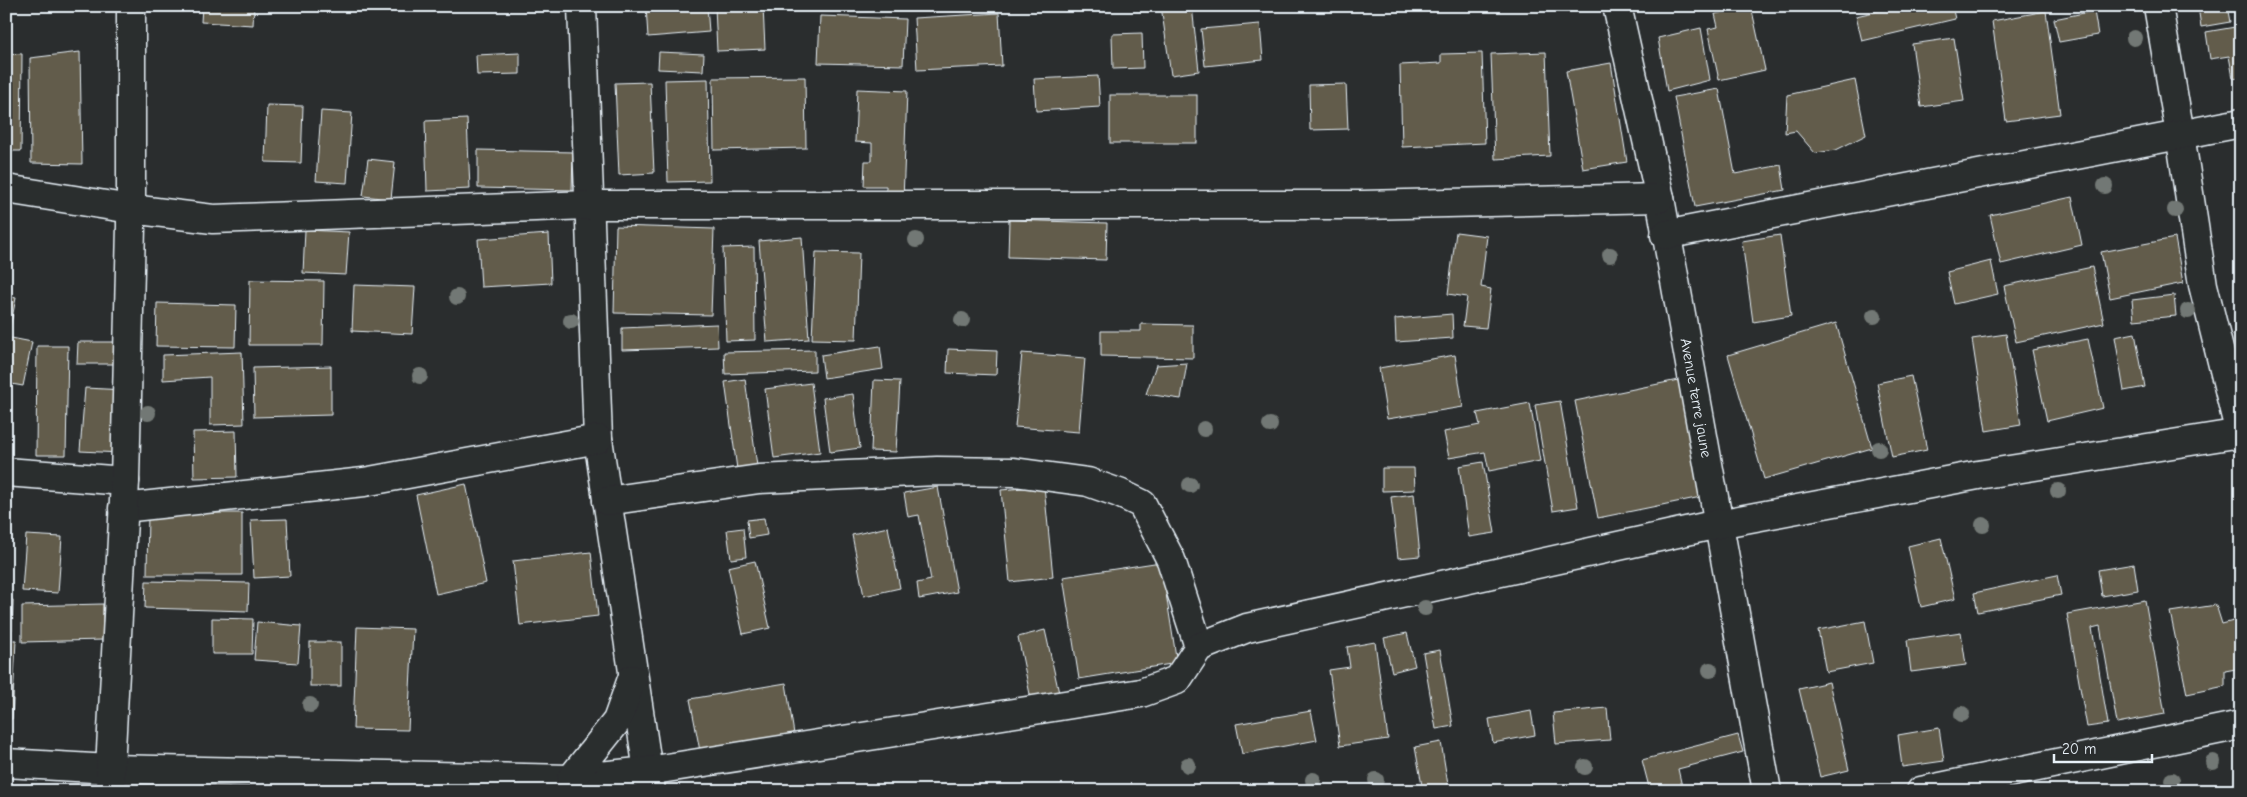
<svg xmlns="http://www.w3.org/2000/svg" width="2247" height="797" font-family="'Comic Neue',sans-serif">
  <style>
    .building { fill: #625c4b; stroke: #e8f1f8 }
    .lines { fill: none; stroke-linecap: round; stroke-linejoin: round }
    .minor-casing { stroke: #e8f1f8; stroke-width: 31 }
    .minor { stroke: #2a2d2e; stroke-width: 28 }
    .tree { fill: #727874 }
    .labels { text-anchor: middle; stroke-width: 5; stroke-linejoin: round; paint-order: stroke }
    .street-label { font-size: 15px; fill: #e8f1f8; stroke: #2a2d2e }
  </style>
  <rect width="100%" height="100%" fill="#2a2d2e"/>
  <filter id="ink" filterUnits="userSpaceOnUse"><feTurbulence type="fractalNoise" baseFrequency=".02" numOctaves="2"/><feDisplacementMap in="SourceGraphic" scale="10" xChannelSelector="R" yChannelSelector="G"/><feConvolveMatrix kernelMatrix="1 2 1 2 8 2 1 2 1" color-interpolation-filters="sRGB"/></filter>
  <g filter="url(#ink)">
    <g class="building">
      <polygon points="202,6 254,6 253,25 201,22"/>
      <polygon points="646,6 707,6 709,32 648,37"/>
      <polygon points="715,6 763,6 765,49 717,51"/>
      <polygon points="1161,6 1192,6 1199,71 1171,75"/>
      <polygon points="1751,6 1765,70 1719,80 1708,29 1718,27 1715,14"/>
      <polygon points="1900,6 1952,6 1955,19 1862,41 1856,16"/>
      <polygon points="2198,6 2227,6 2230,22 2201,27"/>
      <polygon points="2046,11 2060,114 2006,121 1992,21"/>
      <polygon points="2094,11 2098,35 2059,42 2054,19"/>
      <polygon points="999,13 1002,66 917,70 914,18"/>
      <polygon points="820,16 905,19 903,65 818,63"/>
      <polygon points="1260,24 1263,60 1205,66 1201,29"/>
      <polygon points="2241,26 2241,77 2233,78 2229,56 2210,59 2206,32"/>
      <polygon points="1701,28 1710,80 1667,91 1658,38"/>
      <polygon points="1142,33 1143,68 1113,69 1112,34"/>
      <polygon points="1954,38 1964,101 1921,107 1912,44"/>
      <polygon points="80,52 82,164 31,163 30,58"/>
      <polygon points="659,52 704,54 703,71 658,69"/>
      <polygon points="1546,52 1550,156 1495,159 1491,54"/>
      <polygon points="6,53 22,54 21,151 6,151"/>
      <polygon points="520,53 520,74 477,75 476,55"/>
      <polygon points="1482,53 1485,143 1402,147 1400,65 1441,63 1441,54"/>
      <polygon points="1611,63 1627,162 1583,169 1566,71"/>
      <polygon points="1098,76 1100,107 1036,111 1034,79"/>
      <polygon points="805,77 806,148 714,150 713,78"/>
      <polygon points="708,79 710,181 668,182 665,80"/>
      <polygon points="1855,80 1866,135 1836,150 1815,153 1796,131 1785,133 1787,95"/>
      <polygon points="650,82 654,173 619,175 615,83"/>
      <polygon points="1346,84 1348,129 1310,130 1309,85"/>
      <polygon points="857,89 907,91 903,201 886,201 886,186 864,186 865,161 872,161 872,143 855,142"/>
      <polygon points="1719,89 1735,174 1781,165 1785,190 1695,207 1674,97"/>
      <rect x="1110" y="95" width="87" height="48"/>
      <polygon points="267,105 303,106 301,163 265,162"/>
      <polygon points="321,111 352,113 347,183 316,181"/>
      <polygon points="467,119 470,189 427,191 425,121"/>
      <polygon points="478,150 573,152 572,190 478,188"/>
      <polygon points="368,159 395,162 391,199 363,196"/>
      <polygon points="2072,197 2082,245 2001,264 1990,215"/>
      <polygon points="1009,220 1107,223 1106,260 1008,257"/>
      <polygon points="616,226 714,229 711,315 614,313"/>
      <polygon points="305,230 349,232 346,275 303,273"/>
      <polygon points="1456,232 1487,236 1481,287 1491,289 1486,328 1463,326 1467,297 1448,294"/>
      <polygon points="549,234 551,283 481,287 478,239"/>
      <polygon points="1780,235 1791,316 1753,322 1742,241"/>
      <polygon points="802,237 809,339 767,342 759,241"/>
      <polygon points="2175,238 2183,283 2110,298 2101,252"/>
      <polygon points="754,247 755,340 726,341 723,248"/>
      <polygon points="816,252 859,253 856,340 812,339"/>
      <polygon points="1991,261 1998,294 1954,304 1947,272"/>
      <polygon points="2092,267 2104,323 2016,342 2004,286"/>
      <polygon points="250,280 324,281 323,345 249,345"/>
      <polygon points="354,285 415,287 412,334 352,331"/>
      <polygon points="2174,295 2176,316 2134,320 2132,300"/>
      <polygon points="6,296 16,298 9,333 6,332"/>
      <polygon points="157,303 236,305 235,347 156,346"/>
      <polygon points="1452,314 1453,338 1396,342 1395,319"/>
      <polygon points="1836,323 1872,448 1764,479 1728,355"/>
      <polygon points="717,324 718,347 622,350 622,328"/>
      <polygon points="1141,324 1193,325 1193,358 1101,356 1101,331 1141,331"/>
      <polygon points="2135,333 2145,387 2124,391 2115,337"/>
      <polygon points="2006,334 2021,425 1986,431 1972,339"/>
      <polygon points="6,337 32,342 23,386 6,383"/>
      <polygon points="2088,339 2103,408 2047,421 2032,350"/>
      <polygon points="78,342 123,342 123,364 77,364"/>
      <polygon points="37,346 68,346 66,455 36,455"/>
      <polygon points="880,346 883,369 824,378 821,355"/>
      <polygon points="948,349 997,351 996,375 947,373"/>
      <polygon points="815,350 815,371 725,374 724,352"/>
      <polygon points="242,352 244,424 210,425 210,377 163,380 163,355"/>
      <polygon points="1022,353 1085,358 1079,432 1015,427"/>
      <polygon points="1455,355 1463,407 1387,419 1379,368"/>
      <polygon points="1187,363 1181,399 1146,394 1156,365"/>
      <polygon points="331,366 331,415 254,417 253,368"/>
      <polygon points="1911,376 1927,450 1892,457 1877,383"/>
      <polygon points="745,379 757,466 737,469 725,382"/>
      <polygon points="874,380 900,381 896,452 871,451"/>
      <polygon points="1678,380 1701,497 1598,518 1575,401"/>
      <polygon points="811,383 820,452 774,458 765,389"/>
      <polygon points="85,388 125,390 121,453 80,451"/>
      <polygon points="853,394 860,448 830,452 823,398"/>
      <polygon points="1560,401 1578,507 1553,511 1535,405"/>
      <polygon points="1530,403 1540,461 1489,471 1485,452 1449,458 1444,432 1480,425 1477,413"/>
      <polygon points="236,431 237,477 194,478 193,432"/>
      <polygon points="1483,462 1495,533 1469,537 1459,466"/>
      <polygon points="1382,468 1414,468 1415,490 1382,491"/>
      <polygon points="466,484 486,583 436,594 416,495"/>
      <polygon points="1044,486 1053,577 1010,582 1001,490"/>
      <polygon points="938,487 957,592 919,599 917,583 931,580 919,515 908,517 904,493"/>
      <polygon points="1414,494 1420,556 1398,558 1391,497"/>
      <polygon points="148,513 242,513 242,575 147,575"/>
      <polygon points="764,518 767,535 749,538 747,520"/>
      <polygon points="287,519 290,576 254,578 251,520"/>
      <polygon points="888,527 900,588 864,596 852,535"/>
      <polygon points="743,528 746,557 731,559 727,530"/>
      <polygon points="26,535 62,537 58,593 22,591"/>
      <polygon points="1941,538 1955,599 1921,607 1908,546"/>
      <polygon points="591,552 598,616 520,625 513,561"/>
      <polygon points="755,561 770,628 743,634 728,567"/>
      <polygon points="1161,562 1177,663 1079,679 1063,577"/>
      <polygon points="2134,564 2138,590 2102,596 2098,570"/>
      <polygon points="2057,575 2061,595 1978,612 1974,593"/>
      <polygon points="146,581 249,583 248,611 145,608"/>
      <polygon points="6,599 13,600 12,630 6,630"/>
      <polygon points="2145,600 2165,714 2117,723 2100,626 2092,628 2108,724 2087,727 2067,614"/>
      <polygon points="103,604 103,640 22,642 22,606"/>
      <polygon points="2216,605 2222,624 2241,619 2241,668 2225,671 2225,686 2187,694 2170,612"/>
      <polygon points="212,618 253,619 252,654 212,654"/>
      <polygon points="1865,621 1873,663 1826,672 1818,630"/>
      <polygon points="257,622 301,626 298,663 254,660"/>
      <polygon points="357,627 413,629 408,730 353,729"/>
      <polygon points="1045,630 1059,693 1031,699 1018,637"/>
      <polygon points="1961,632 1966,665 1911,672 1907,640"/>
      <polygon points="1407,633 1415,666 1392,672 1384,638"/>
      <polygon points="6,640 16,640 12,719 6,719"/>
      <rect x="310" y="642" width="31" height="44"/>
      <polygon points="1375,642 1388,739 1340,746 1329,670 1350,667 1347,647"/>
      <polygon points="1440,650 1453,726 1436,729 1423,653"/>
      <polygon points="1829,682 1849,770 1820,777 1799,689"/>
      <polygon points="786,683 794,734 700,751 690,699"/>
      <polygon points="1607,708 1610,740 1556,744 1553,713"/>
      <polygon points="1311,711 1317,740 1242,754 1236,724"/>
      <polygon points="1531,711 1535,735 1493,743 1489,719"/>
      <polygon points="1939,728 1944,761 1902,767 1898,735"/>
      <polygon points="1738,735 1743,752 1678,769 1683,791 1650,791 1642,760"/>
      <polygon points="1441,742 1449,791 1423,791 1415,747"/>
      <polygon points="165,779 184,779 184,791 164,791"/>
      <polygon points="194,780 229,782 229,791 193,791"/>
      <polygon points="255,783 355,787 354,791 255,791"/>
    </g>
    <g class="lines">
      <g class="minor-casing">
        <g id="minor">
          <polyline points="582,6 598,439 651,791"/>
          <path id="s1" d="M1617,6L1660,198L1767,791"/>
          <polyline points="2158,6 2180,134 2203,285 2241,438"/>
          <polyline points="6,189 131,209 213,219 589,205 1363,205 1660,198"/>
          <polyline points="1665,235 2241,123"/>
          <polyline points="6,472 125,481"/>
          <polyline points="607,501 759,479 937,471 1014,472 1088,482 1119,493 1142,504 1171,560 1199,647"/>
          <polyline points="123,508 364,482 598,439"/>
          <polyline points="6,763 110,769 571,779 648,771 1141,693 1177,680 1199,647 1247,628 1718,524 1978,475 2241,433"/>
          <polyline points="571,779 617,721 632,679"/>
          <polyline points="112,791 110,769 125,481 131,226 131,6"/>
          <polyline points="1921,791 2241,725"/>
        </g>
      </g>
      <use href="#minor" class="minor"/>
    </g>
    <g class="tree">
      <circle cx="2134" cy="38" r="8"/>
      <circle cx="2105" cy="186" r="8"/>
      <circle cx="2175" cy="210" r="8"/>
      <circle cx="916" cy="240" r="8"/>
      <circle cx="1610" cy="255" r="8"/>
      <circle cx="457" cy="297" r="8"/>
      <circle cx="2188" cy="311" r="8"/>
      <circle cx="1874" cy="316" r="8"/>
      <circle cx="962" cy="320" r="8"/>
      <circle cx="571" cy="321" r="8"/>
      <circle cx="420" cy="376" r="8"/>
      <circle cx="148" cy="413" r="8"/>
      <circle cx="1270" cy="425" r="8"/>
      <circle cx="1204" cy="429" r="8"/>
      <circle cx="1879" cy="449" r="8"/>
      <circle cx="1190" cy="485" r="8"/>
      <circle cx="2058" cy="491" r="8"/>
      <circle cx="1983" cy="525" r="8"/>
      <circle cx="1425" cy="608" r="8"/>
      <circle cx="1710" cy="670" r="8"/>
      <circle cx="310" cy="705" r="8"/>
      <circle cx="1962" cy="714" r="8"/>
      <circle cx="2213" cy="762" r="8"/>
      <circle cx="1188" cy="765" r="8"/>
      <circle cx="1585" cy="767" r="8"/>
      <circle cx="1313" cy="780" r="8"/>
      <circle cx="1376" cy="780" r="8"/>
      <circle cx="2172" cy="780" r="8"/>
    </g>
  </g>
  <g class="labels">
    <g class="street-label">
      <text dy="5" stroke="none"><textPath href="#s1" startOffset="400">Avenue terre jaune</textPath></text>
    </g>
  </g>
  <rect width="2247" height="797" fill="none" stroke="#2a2d2e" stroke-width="25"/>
  <rect x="12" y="12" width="2222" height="772" fill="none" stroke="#e8f1f8" stroke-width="2" filter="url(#ink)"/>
  <path d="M2054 754v8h98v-8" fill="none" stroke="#e8f1f8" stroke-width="2.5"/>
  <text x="2062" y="754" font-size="15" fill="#e8f1f8" stroke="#2a2d2e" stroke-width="4" paint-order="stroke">20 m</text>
</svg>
